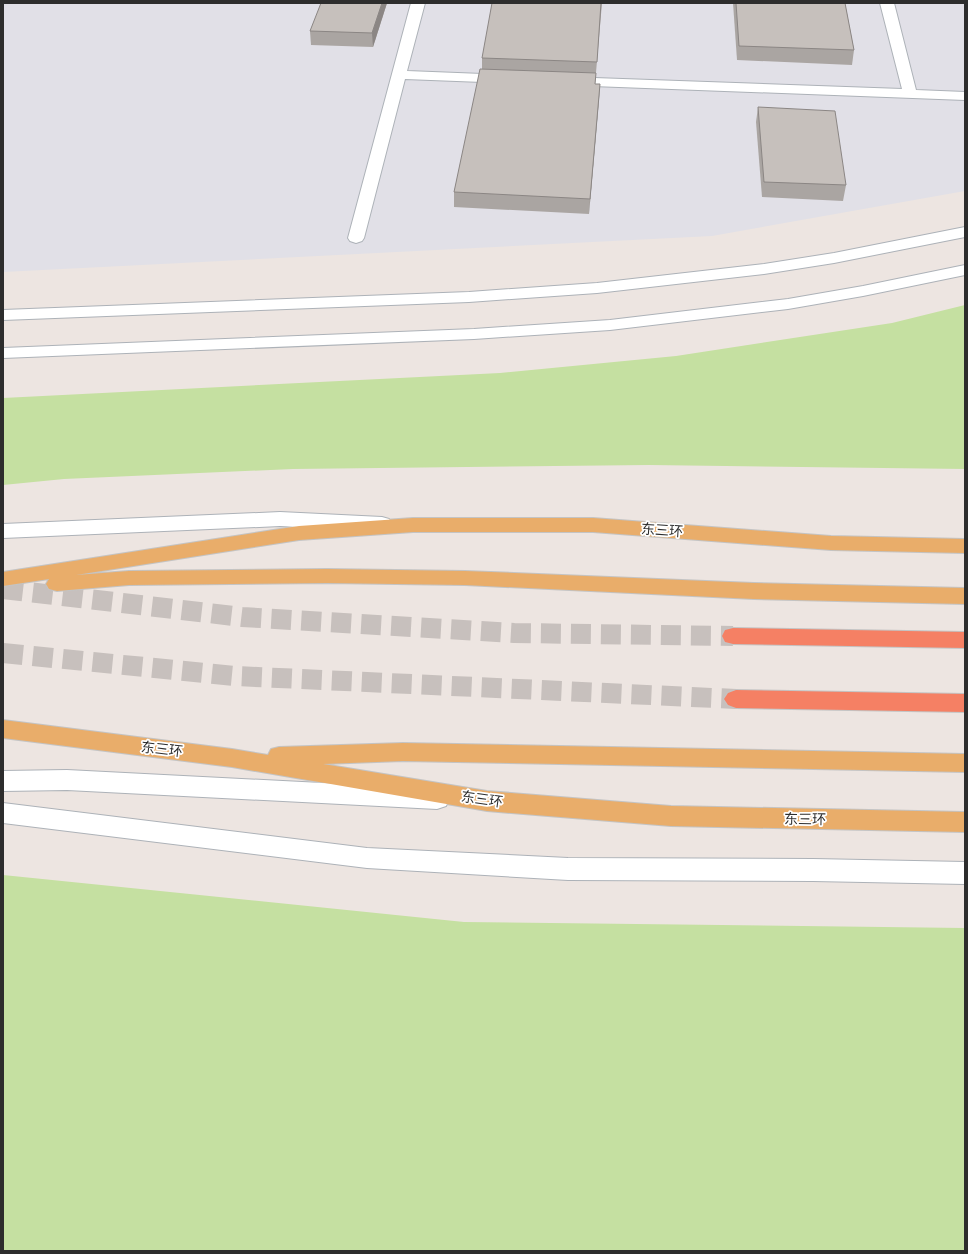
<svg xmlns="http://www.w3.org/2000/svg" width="968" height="1254" font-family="'Public Sans','Noto Sans SC',sans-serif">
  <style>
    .industrial { fill: #e1e0e7 }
    .green { fill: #c5e0a1 }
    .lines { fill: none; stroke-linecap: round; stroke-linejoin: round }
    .highway-tunnel { stroke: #c7c0bd; stroke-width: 20; stroke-dasharray: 20 10; stroke-linecap: butt }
    .minor-casing { stroke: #adb2b8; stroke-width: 2 }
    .major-casing { stroke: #c4c4c4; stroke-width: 2 }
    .highway-casing { stroke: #c4c4c4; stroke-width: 2 }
    .minor { fill: #fff; fill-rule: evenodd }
    .major { fill: #e9ad6a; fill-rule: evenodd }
    .highway { fill: #f58064; fill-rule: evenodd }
    .wall { fill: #aaa5a2 }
    .shaded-wall { fill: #8b8684 }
    .building { fill: #c6c0bc; stroke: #8b8684 }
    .labels { text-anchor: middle; stroke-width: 3.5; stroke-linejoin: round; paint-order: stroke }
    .street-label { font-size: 14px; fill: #2d2d2d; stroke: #fff }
  </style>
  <rect width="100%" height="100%" fill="#ede5e1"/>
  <polygon class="industrial" points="3,3 965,3 965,191 712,236 3,272"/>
  <g class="green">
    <polygon points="965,305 965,469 649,465 293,469 64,479 3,485 3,398 500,373 676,356 892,323"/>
    <polygon points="3,875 464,922 965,928 965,1251 3,1251"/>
  </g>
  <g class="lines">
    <g class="highway-tunnel">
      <polyline points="3,589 242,617 514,633 733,636"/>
      <polyline points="3,653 235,676 736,699"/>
    </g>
    <g class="minor-casing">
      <g id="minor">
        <polygon points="411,3 425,3 407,71 508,75 513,76 515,79 513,82 508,83 405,79 364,238 362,241 356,243 350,241 348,238"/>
        <polygon points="880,3 894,3 916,90 965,92 965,100 566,85 561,84 559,81 561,78 566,77 902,89"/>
        <polygon points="965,227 965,237 834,263 764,274 597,293 469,302 3,320 3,310 469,292 597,283 764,264 834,253"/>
        <polygon points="965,265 965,275 863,296 788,309 610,330 474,339 3,358 3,348 474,329 610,320 788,299 863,286"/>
        <polygon points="280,512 382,517 389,519 392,524 389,529 382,531 280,526 3,538 3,524"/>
        <polygon points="67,770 437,789 446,792 449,799 446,806 437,809 67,790 3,791 3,771"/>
        <polygon points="3,803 367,848 568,858 813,859 965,862 965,884 813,881 568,880 367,868 3,823"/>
      </g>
    </g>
    <g class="major-casing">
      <g id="major">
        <polygon points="413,518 593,518 831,536 965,539 965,553 831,550 593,532 413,532 299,540 76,575 129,571 327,569 465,571 754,583 965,588 965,604 754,599 465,585 327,583 129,585 57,591 49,589 46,584 49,579 3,586 3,572 299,526"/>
        <polygon points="3,720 232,749 268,755 271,749 279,747 403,743 965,754 965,772 403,761 323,764 487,791 671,806 965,812 965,832 671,826 487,811 232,767 3,738"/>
      </g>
    </g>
    <g class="highway-casing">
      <g id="highway">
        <polygon points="733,628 965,632 965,648 733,644 725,642 722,636 725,630"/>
        <polygon points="736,690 965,694 965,712 736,708 728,705 724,699 728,693"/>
      </g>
    </g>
    <use href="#minor" class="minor"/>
    <use href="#major" class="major"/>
    <use href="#highway" class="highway"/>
  </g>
  <g class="wall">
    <polygon points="387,3 373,47 311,45 310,31"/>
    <polygon points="602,3 595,84 600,84 599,99 589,214 454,207 454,192 482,69 482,58"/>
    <polygon points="733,3 845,3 854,50 852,65 737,60"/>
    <polygon points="758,107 846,185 843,201 762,197 756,122"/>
  </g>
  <g class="shaded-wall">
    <polygon points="382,3 387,3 373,47 372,33"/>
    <polygon points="600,84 599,99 589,214 590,199"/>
  </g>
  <g class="building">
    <polygon points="321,3 382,3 372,33 310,31"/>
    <polygon points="492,3 601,3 597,62 482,58"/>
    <polygon points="736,3 845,3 854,50 739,46"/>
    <polygon points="480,69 596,73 595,84 600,84 590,199 454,192"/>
    <polygon points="758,107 835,111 846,185 764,182"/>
  </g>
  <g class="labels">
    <g class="street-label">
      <text transform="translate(662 530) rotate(4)" y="5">东三环</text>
      <text transform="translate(162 749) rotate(7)" y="5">东三环</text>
      <text transform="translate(482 799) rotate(8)" y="5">东三环</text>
      <text transform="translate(805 819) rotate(1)" y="5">东三环</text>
    </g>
  </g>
  <rect width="968" height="1254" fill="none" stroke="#2d2d2d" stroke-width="8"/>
</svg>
